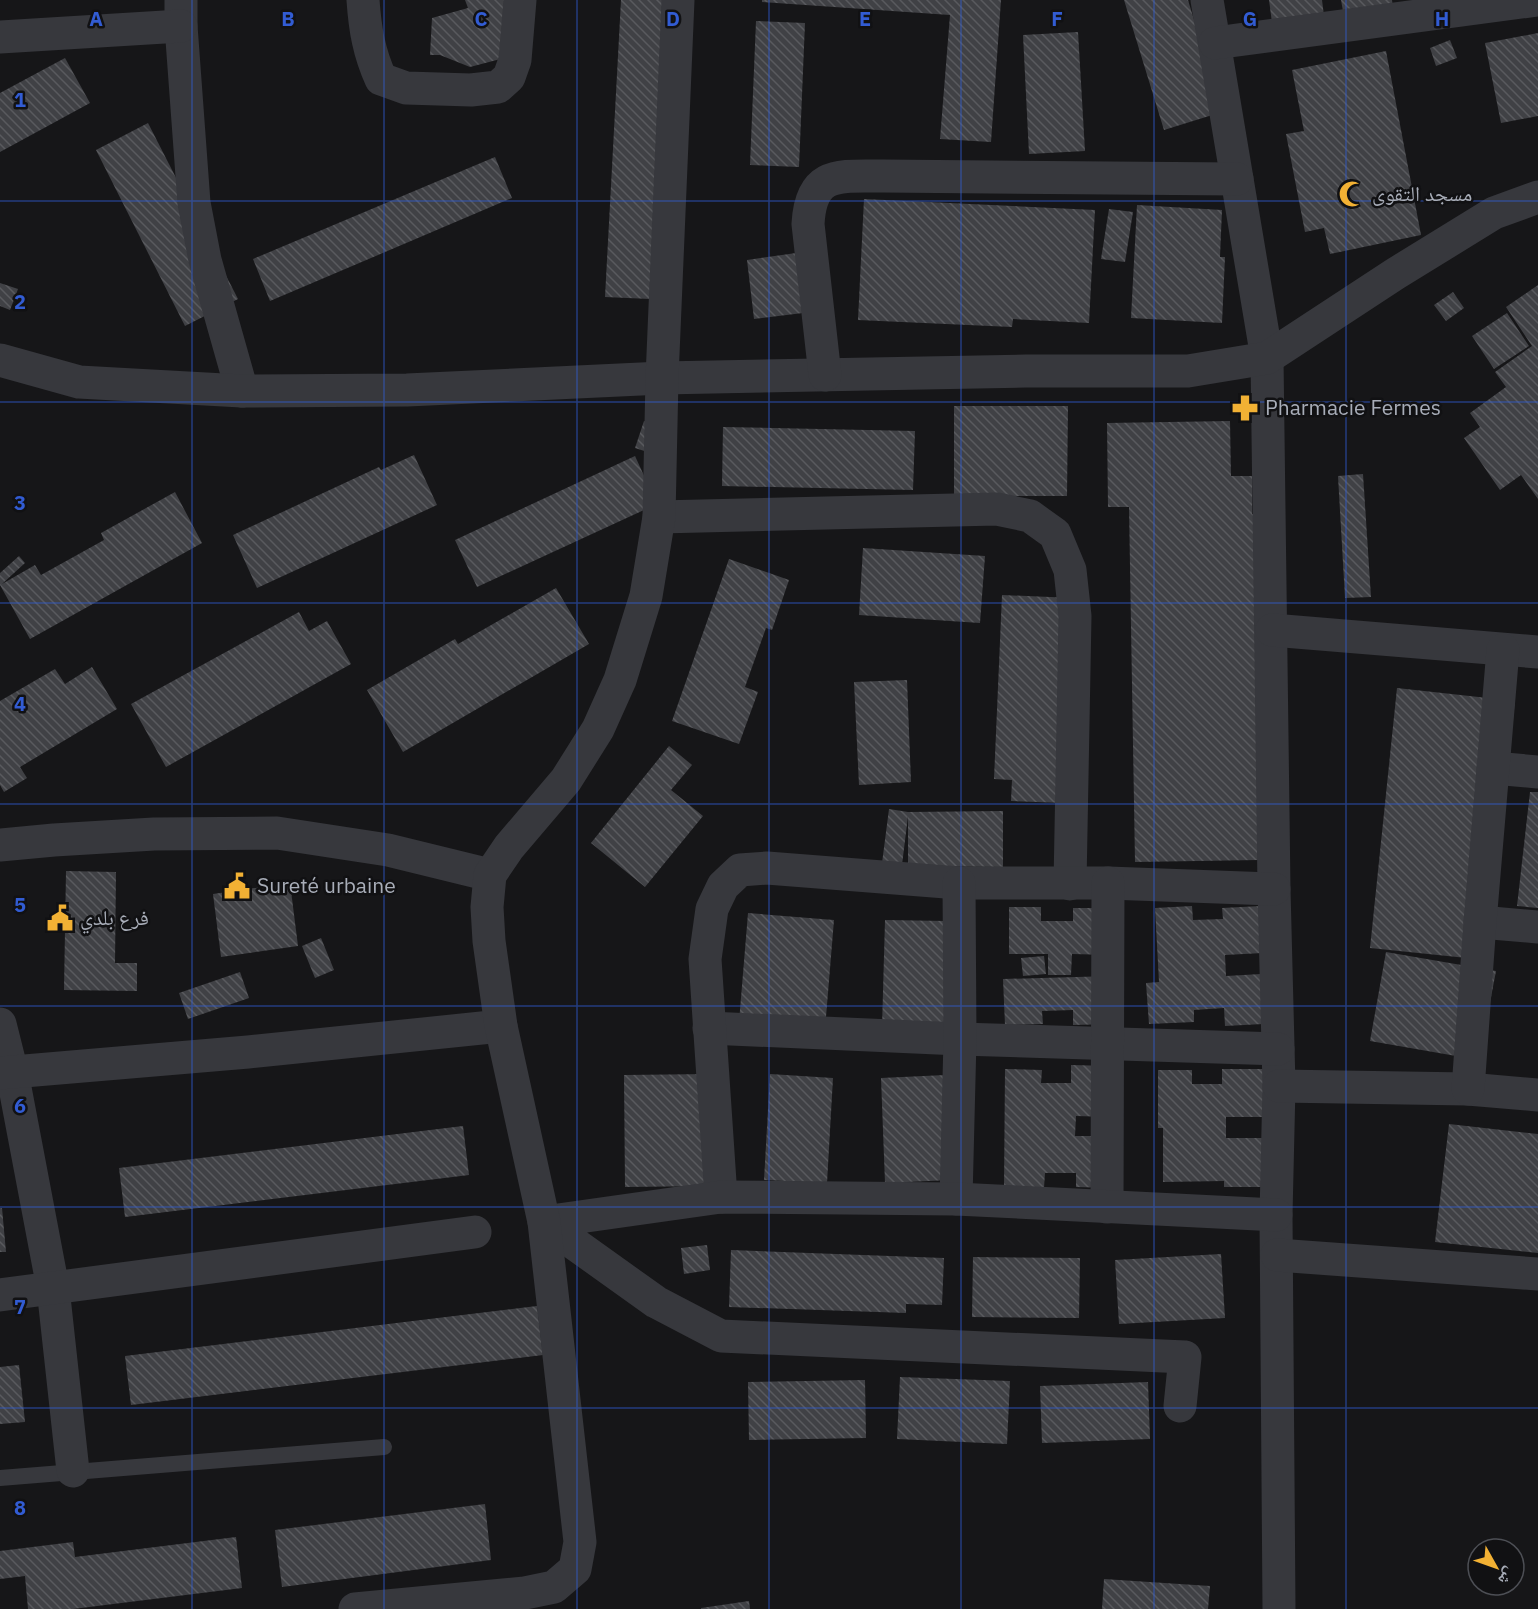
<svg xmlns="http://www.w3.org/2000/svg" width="1538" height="1609" font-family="'IBM Plex Sans','Noto Naskh Arabic',sans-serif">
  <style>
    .building { fill: url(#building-back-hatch) }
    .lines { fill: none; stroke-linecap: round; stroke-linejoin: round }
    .lane { stroke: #37383d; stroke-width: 16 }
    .street { stroke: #37383d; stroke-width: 33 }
    .grid { fill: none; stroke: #325cd3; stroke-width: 1.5; stroke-opacity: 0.55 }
    .labels { text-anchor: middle; stroke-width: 5; stroke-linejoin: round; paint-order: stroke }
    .poi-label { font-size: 21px; fill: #a8adb8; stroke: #111113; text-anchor: start }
    .grid-label { font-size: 20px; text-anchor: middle; font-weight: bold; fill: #325cd3; stroke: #111113; stroke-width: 5; stroke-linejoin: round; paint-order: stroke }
  </style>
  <defs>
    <pattern id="building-back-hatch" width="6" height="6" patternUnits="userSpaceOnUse" patternTransform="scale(1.5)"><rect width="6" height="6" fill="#404145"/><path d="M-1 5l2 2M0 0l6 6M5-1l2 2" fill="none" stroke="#595a5e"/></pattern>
  </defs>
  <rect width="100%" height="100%" fill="#161618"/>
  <g class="building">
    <polygon points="465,0 528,0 512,56 470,67 440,55 430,55 432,18 468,8"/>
    <polygon points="621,0 665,0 650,299 605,297"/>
    <polygon points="762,0 1001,0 991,142 940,139 950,15 762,2"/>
    <polygon points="1124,0 1188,0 1222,112 1164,130"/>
    <polygon points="1269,0 1322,0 1326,32 1274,38"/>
    <polygon points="1341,0 1392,0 1395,20 1346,28"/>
    <polygon points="756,21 805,23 799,167 750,165"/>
    <polygon points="1078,32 1085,151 1029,154 1023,35"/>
    <polygon points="1538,33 1538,116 1501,123 1485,43"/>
    <polygon points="1450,40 1457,58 1436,66 1430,48"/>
    <polygon points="1386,51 1421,235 1330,254 1324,228 1305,232 1286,134 1304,131 1292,70"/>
    <polygon points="65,58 90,103 0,152 0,93"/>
    <polygon points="148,123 238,299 185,326 96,150"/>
    <polygon points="495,157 512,198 270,301 253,259"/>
    <polygon points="864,199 1095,210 1089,323 1013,319 1012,327 858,320"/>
    <polygon points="1137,205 1222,210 1220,257 1225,257 1222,323 1131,318"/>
    <polygon points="1109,209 1133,212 1125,262 1101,259"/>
    <polygon points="803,252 811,312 754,319 747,260"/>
    <polygon points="0,283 18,289 10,310 0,306"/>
    <polygon points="1538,285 1538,499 1521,475 1500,490 1464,438 1480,427 1470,413 1506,387 1495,372 1532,346 1506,307"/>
    <polygon points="1453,292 1464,308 1446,321 1434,305"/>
    <polygon points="1507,313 1529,346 1494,369 1472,336"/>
    <polygon points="954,406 1068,406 1067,496 954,496"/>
    <polygon points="644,421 669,429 660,456 635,448"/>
    <polygon points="1230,421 1231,476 1252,476 1252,514 1269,513 1259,860 1135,862 1129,507 1108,507 1107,423"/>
    <polygon points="723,427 915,431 913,490 722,486"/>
    <polygon points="414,455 437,505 257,588 233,535 379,467 381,470"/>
    <polygon points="635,456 657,504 477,587 455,540"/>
    <polygon points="1363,474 1371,597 1345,598 1338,476"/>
    <polygon points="175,492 202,543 30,639 0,585 0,573 19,556 25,563 2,584 35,565 41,575 104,540 101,533"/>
    <polygon points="863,548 985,556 980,623 859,615"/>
    <polygon points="729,559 789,580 772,630 766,628 745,687 758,692 739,744 672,721"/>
    <polygon points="556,588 589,644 403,752 367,690 455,639 458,644"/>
    <polygon points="1002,595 1073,598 1064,803 1011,801 1012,780 994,779"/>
    <polygon points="299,612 309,631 327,621 351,664 166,767 131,704"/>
    <polygon points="92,667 117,709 20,767 27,778 4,792 0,785 0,701 55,669 65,684"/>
    <polygon points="907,680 911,782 859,785 854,682"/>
    <polygon points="1397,688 1515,701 1486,960 1370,948"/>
    <polygon points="669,746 692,765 671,790 703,816 645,887 591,843"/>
    <polygon points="1530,792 1538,792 1538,908 1517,906"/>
    <polygon points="889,809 908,812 1003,811 1003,867 908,866 908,816 902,865 882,863"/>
    <polygon points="66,871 116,872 115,963 137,963 137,991 64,990"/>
    <polygon points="290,883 298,946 221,957 213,894"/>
    <polygon points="1192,906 1193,920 1223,919 1222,908 1261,906 1263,953 1225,955 1226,976 1261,974 1263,1024 1225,1026 1224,1008 1194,1010 1194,1022 1149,1024 1146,983 1159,982 1155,908"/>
    <polygon points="1009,907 1041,907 1041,921 1073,921 1073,908 1112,908 1111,955 1072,954 1071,975 1048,975 1048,954 1009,954"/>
    <polygon points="748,913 834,920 825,1029 739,1022"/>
    <polygon points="885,920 947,921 944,1030 882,1028"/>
    <polygon points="321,938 334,970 315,978 302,946"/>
    <polygon points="1386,952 1496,971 1479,1060 1370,1041"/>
    <polygon points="1044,956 1046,974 1023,976 1021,958"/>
    <polygon points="240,972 249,998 188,1019 179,993"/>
    <polygon points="1111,976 1112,1024 1073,1025 1073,1010 1042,1011 1043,1024 1005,1025 1003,979"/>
    <polygon points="1071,1065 1111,1066 1110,1117 1076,1116 1075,1136 1113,1136 1112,1188 1076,1187 1076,1173 1045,1173 1044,1188 1004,1188 1005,1069 1042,1070 1041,1083 1071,1083"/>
    <polygon points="1222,1069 1263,1069 1263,1117 1226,1117 1226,1138 1264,1138 1264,1187 1224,1187 1224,1181 1163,1182 1163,1128 1158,1128 1158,1070 1192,1070 1192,1084 1222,1084"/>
    <polygon points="710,1074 711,1186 625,1187 624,1075"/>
    <polygon points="770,1074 833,1078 827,1183 764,1180"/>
    <polygon points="945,1075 951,1180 885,1183 881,1078"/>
    <polygon points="1449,1124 1538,1134 1538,1253 1435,1242"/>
    <polygon points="463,1126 469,1175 125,1217 119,1168"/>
    <polygon points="0,1208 2,1208 6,1252 0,1252"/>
    <polygon points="707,1245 710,1270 684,1274 681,1248"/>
    <polygon points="731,1250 944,1258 942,1305 906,1304 906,1313 729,1307"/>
    <polygon points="1221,1254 1225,1318 1119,1324 1115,1260"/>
    <polygon points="973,1257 1080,1258 1079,1318 972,1317"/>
    <polygon points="537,1306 543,1355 131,1405 125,1356"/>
    <polygon points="19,1365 25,1422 0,1424 0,1367"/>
    <polygon points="900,1377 1010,1381 1007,1444 897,1439"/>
    <polygon points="865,1380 866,1438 749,1440 748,1382"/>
    <polygon points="1148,1382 1150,1439 1042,1443 1040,1386"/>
    <polygon points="485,1504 491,1560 282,1587 275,1530"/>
    <polygon points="236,1537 242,1588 73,1609 28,1609 25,1576 0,1579 0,1551 73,1542 75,1557"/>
    <polygon points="1104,1579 1210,1586 1208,1609 1102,1609"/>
    <polygon points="749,1601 750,1609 701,1609 701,1608"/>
  </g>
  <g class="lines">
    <polyline class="lane" points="0,1478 384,1447"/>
    <g class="street">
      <polyline points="181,0 181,26 194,203 205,260 242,391"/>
      <path d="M363,0C365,29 369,53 381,79L406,88L471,90L498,87L509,77L515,60L520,0"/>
      <polyline points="1207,0 1267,358 1274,889 1279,1086 1276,1215 1279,1609"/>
      <polyline points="0,37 181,26"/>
      <polyline points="1215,43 1537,0"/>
      <polyline points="0,360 79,382 242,391 407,390 662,378 1026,371 1188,371 1267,358 1395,274 1494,213 1538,197"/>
      <path d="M825,375L808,224C811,171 838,176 883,176L1237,179"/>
      <polyline points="659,517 997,509 1030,516 1055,534 1070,570 1075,616 1070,884"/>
      <polyline points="1272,630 1538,652"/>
      <polyline points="1493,768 1538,772"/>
      <polyline points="0,845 54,840 154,834 277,833 388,850 490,875"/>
      <polyline points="1480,922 1538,927"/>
      <polyline points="0,1024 12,1072 53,1288 73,1471"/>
      <polyline points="709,1028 960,1039 1278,1049"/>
      <polyline points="0,1073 248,1052 501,1026"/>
      <polyline points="1279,1086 1468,1089 1538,1095"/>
      <polyline points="1468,1089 1480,922 1503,650"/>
      <polyline points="721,1197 705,959 712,909 723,886 740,870 767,868 959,883 1108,883 1274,889"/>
      <polyline points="956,1199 960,1039 959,883"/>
      <polyline points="1107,1207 1108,883"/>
      <polyline points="1277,1255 1538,1274"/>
      <polyline points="0,1295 475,1232"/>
      <polyline points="1180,1406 1185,1357 721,1336 656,1302 544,1222 721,1197 956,1199 1276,1215"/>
      <polyline points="355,1609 525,1593 554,1587 575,1569 580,1542 544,1222 501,1026 489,941 487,907 490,875 509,847 566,780 598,729 620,680 646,596 659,517 662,378 678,0"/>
    </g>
  </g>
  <path class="grid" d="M192,0V1609M384,0V1609M577,0V1609M769,0V1609M961,0V1609M1154,0V1609M1346,0V1609M0,201H1538M0,402H1538M0,603H1538M0,804H1538M0,1006H1538M0,1207H1538M0,1408H1538"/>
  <defs>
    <g id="mosque-bare" transform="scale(2.07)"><path d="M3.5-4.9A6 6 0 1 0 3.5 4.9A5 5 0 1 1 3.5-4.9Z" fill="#f2b134" stroke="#111113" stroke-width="2.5" paint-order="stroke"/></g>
    <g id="pharmacy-bare" transform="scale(2.07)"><path d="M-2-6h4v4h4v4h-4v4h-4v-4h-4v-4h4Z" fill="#f2b134" stroke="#111113" stroke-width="2.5" paint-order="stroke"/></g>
    <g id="civic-bare" transform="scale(2.07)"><path d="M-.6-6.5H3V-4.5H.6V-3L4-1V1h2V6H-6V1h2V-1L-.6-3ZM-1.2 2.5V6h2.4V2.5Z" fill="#f2b134" stroke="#111113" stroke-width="2.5" paint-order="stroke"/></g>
  </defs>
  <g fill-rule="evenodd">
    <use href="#mosque-bare" x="1352" y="194"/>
    <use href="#pharmacy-bare" x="1245" y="408"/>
    <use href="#civic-bare" x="237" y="886"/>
    <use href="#civic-bare" x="60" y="918"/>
  </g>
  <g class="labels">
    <g class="poi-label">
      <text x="1372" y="201">مسجد التقوى</text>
      <text x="1265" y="415">Pharmacie Fermes</text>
      <text x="257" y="893">Sureté urbaine</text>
      <text x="80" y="925">فرع بلدي</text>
    </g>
  </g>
  <g class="grid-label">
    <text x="96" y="26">A</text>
    <text x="288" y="26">B</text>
    <text x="481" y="26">C</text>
    <text x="673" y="26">D</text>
    <text x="865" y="26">E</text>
    <text x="1057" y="26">F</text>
    <text x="1250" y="26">G</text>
    <text x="1442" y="26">H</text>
    <text x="20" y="107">1</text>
    <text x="20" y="309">2</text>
    <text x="20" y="510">3</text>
    <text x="20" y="711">4</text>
    <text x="20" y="912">5</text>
    <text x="20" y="1113">6</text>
    <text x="20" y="1314">7</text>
    <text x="20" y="1515">8</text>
  </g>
  <g transform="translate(1496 1567) rotate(130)"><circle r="28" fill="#111113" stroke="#4d4f55" stroke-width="1.5"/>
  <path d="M0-4.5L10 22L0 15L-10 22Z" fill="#f2b134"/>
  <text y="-9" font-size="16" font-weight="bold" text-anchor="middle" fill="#a8adb8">ش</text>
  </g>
</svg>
